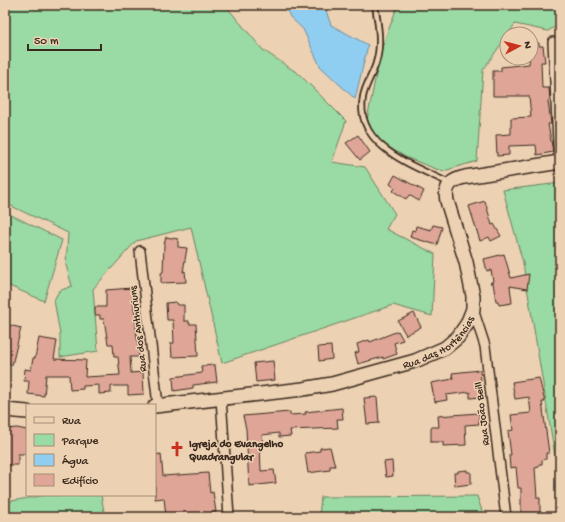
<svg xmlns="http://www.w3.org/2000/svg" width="565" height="522" font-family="'Gochi Hand',sans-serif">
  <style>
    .green { fill: #9adaa4; stroke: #6a8261 }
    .water { fill: #90cef1; stroke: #6e8c9d }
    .building { fill: #dfa698; stroke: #3b2a1e }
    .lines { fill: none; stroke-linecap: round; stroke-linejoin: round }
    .lane-casing { stroke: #3b2a1e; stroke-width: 8 }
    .street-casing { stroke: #3b2a1e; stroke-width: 12 }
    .secondary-casing { stroke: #3b2a1e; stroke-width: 16 }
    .lane { stroke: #ecd1b3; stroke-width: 4.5 }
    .street { stroke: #ecd1b3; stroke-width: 9 }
    .secondary { stroke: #ecd1b3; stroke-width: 13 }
    .labels { text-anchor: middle; stroke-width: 3; stroke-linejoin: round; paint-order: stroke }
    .street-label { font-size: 11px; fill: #3b2a1e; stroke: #ecd1b3 }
    .poi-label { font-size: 11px; font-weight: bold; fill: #3b2a1e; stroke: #ecd1b3; text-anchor: start }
  </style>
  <rect width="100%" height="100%" fill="#ecd1b3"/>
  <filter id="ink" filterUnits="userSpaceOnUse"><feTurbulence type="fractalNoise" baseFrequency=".025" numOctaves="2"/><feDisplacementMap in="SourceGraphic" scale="8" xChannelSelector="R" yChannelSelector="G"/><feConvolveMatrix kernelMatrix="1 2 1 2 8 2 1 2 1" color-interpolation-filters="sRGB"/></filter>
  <g filter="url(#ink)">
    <g class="green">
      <polygon points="5,5 225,5 263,50 299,74 346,121 332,162 365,167 395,214 386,229 435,254 432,316 393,305 222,363 191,227 136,241 93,289 98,351 60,357 60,334 54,300 59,291 72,286 66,265 68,233 5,203"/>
      <polygon points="402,5 560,5 560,24 548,31 515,24 483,70 477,161 444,171 436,169 405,157 376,139 367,120 381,50 396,10"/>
      <polygon points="560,183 560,517 556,517 556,462 523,263 503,190"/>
      <polygon points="5,212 62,240 44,301 5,284"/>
      <polygon points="46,495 101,495 105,517 5,517 5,502"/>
      <polygon points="477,496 484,517 319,517 321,497"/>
    </g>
    <polygon class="water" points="285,5 324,5 331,25 368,45 355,99 320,66 303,29 290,17"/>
    <g class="building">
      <polygon points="539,43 539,46 543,46 545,62 541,62 542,88 549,88 550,100 548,101 551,124 548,124 553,152 537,155 536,145 509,146 509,155 497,156 496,135 511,134 511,118 531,117 529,96 493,96 493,71 501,71 501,67 529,64 531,44"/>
      <polygon points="358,135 370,152 360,160 346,143"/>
      <polygon points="395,175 424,191 419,201 409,195 406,199 393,191 395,188 390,184"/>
      <polygon points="485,201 492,225 494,224 501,236 491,241 489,237 480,241 469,206"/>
      <polygon points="433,225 442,227 437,245 410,237 412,230 415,231 416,226 431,230"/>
      <polygon points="166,237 178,239 178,247 187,248 183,272 185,271 186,282 161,283 161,273 163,272 164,245"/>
      <polygon points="504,254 511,278 529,274 527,289 510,286 512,303 499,305 498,301 496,301 493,283 490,283 493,281 491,270 487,271 484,259"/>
      <polygon points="132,288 139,357 130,357 131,373 143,372 144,394 128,395 128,386 111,386 111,393 99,394 99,385 83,386 83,389 70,390 69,375 46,375 44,396 28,394 29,381 24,381 25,369 31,370 33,358 35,358 39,338 57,341 54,359 86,360 85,377 120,375 118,357 114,357 113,344 108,344 104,319 100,319 100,315 95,315 95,307 106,307 106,290"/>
      <polygon points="176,302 177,305 184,305 184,321 189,321 189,324 196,324 198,356 172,357 171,343 174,343 173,320 167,320 166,303"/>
      <polygon points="414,313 421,327 406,335 398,321"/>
      <polygon points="5,324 21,328 12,365 5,363"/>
      <polygon points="398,331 403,340 394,343 397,354 383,359 383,357 358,364 355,353 359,352 357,344 369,340 370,342"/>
      <polygon points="331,346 332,359 319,361 318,347"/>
      <polygon points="273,361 275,380 256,382 254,363"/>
      <polygon points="215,365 217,382 193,385 193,388 174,391 173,377 202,373 201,366"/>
      <polygon points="480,370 481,381 479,382 481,397 470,398 470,392 446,395 447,400 435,402 431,383 453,379 452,373"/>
      <polygon points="539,378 545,402 542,402 549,453 546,453 546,459 542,460 542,464 539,464 539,467 535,468 537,498 540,498 540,513 521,513 521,488 518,488 516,467 510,468 509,455 511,455 508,431 513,430 511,415 531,413 529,397 515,399 512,382"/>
      <polygon points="377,397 379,423 367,424 364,398"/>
      <polygon points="342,408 343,419 337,419 338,428 290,430 291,436 279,437 279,433 262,435 263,447 260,447 261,471 274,470 276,483 249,486 246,429 243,416 290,412 290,415 306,414 305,412"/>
      <polygon points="479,413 479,424 465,425 466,445 443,446 443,442 431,442 431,427 439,427 438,416"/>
      <polygon points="17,428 27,430 27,454 18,454 18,465 5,465 5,429"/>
      <polygon points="330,447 335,466 330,466 330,470 308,473 305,453 320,451 320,448"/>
      <polygon points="161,454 163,476 208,473 210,493 213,492 216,512 211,512 212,517 166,517 164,498 155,499 155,455"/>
      <polygon points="392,461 393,476 386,477 384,462"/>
      <polygon points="467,470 467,472 471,472 471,484 455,486 454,473 458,473 458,471"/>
    </g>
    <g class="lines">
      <g class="lane-casing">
        <path id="lane" d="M375,5C378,24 382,44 376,63C373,74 365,85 363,97C354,147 415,166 449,183"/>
      </g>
      <g class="street-casing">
        <g id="street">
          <polyline points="553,42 559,162"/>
          <polyline points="140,251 158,405"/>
          <polyline points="473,309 485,346 506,517"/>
          <polyline points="221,398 229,517"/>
        </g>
      </g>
      <g class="secondary-casing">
        <g id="secondary">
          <path id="s1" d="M155,406L303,389L332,384L415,361L445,348L458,337L467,324L473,309V296L466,262L447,201C444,186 451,180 465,177L560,162"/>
          <polyline points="5,410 27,412"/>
        </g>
      </g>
      <use href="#lane" class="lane"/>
      <use href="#street" class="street"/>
      <use href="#secondary" class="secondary"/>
    </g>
  </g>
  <defs>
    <g id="church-bare" transform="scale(1.2)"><path d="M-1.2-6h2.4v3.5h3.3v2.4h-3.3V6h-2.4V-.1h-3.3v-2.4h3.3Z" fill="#c8321e" stroke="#ecd1b3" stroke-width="2.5" paint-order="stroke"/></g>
  </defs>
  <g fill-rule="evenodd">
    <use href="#church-bare" x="177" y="449"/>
  </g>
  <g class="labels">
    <g class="street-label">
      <text transform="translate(137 329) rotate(-97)" y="4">Rua dos Anthuriuns</text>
      <text dy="4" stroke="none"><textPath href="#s1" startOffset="295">Rua das Hortências</textPath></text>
      <text transform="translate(481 414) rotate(-97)" y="4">Rua João Beill</text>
    </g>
    <g class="poi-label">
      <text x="189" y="447">Igreja do Evangelho<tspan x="189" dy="13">Quadrangular</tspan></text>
    </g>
  </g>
  <rect width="565" height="522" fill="none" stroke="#ecd1b3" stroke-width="20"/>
  <rect x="10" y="10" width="545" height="502" fill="none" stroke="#3b2a1e" stroke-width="1.5" filter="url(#ink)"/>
  <rect x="26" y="404" width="130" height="92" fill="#ecd1b3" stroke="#a58e77"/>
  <rect x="34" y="417" width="20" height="6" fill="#ecd1b3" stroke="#a58e77"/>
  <text x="62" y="424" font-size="12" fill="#3b2a1e">Rua</text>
  <rect x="34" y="434" width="20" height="12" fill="#9adaa4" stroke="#a58e77"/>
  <text x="62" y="444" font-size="12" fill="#3b2a1e">Parque</text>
  <rect x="34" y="454" width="20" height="12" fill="#90cef1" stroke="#a58e77"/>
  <text x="62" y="464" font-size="12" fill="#3b2a1e">Água</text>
  <rect x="34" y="474" width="20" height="12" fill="#dfa698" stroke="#a58e77"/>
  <text x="62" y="484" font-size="12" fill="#3b2a1e">Edifício</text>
  <g transform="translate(519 46) rotate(83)"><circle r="19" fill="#ecd1b3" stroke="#a58e77"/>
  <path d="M0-3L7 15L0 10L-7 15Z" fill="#c8321e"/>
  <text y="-6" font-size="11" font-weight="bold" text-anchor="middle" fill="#3b2a1e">N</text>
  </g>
  <path d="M28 44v6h73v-6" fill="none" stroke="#3b2a1e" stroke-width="2"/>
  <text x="34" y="44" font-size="12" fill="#3b2a1e" stroke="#ecd1b3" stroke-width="3" paint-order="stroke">50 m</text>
</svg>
